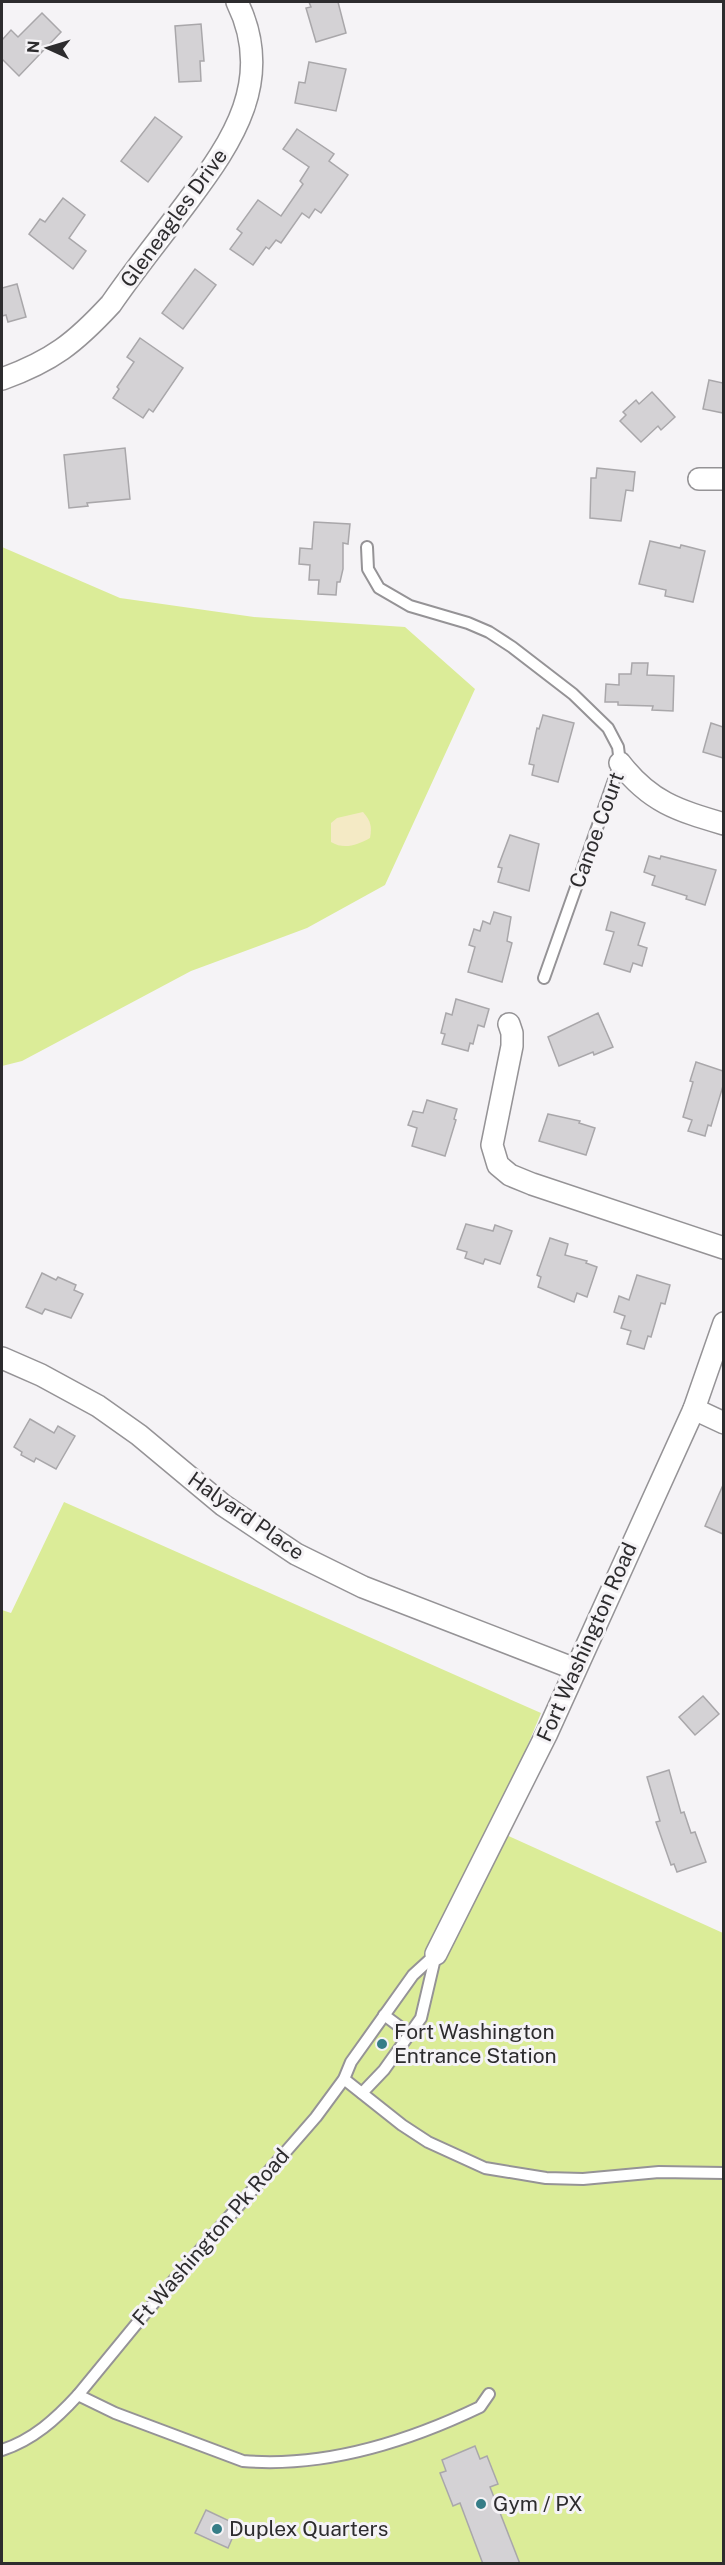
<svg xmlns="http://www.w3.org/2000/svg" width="725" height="2565" font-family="'Public Sans',sans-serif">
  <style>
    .green { fill: #dbec98 }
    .sand { fill: #f4eac5 }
    .building { fill: #d4d2d5; stroke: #a9a7aa; stroke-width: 1.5 }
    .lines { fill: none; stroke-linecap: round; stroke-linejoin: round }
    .service-casing { stroke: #959396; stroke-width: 14 }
    .minor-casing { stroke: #959396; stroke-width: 24 }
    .service { stroke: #fff; stroke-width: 10 }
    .minor { stroke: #fff; stroke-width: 21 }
    .poi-dot { fill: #367d87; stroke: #f5f3f6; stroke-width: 2 }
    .labels { text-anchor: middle; stroke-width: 6; stroke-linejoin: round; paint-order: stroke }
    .street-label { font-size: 21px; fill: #2d2c2e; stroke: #f5f3f6 }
    .poi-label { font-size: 21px; fill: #2d2c2e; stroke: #f5f3f6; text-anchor: start }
  </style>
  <rect width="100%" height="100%" fill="#f5f3f6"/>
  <g class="green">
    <polygon points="2,547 120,598 254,617 405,627 475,689 385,885 307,928 191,971 22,1061 2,1066"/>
    <polygon points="64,1502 541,1713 493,1829 723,1933 723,2563 2,2564 2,1610 11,1613"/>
  </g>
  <path class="sand" d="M363,812C371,821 372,827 370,838C357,845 344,850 331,842V823L337,818Z"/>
  <g class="building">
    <polygon points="309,2 338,2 346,33 316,42 306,8 311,7"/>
    <polygon points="42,13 61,32 19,76 2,59 2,40 11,30 18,37"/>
    <polygon points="201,24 204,61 200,61 201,81 179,82 175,26"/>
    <polygon points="309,62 346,69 336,111 295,103 299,82 305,83"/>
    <polygon points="155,117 182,137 148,182 121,161"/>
    <polygon points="297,129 334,154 329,161 348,175 321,213 315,209 309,218 302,213 281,243 276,240 269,249 266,247 253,265 230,249 242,233 237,229 258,200 281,216 303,184 300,181 309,167 283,149"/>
    <polygon points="63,198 85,215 69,238 86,251 73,269 29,234 40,219 45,222"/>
    <polygon points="195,269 216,285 183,329 162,313"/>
    <polygon points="17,284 26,317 8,322 6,315 2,316 2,288"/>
    <polygon points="140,338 183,368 153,412 149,409 143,418 113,398 119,389 117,387 134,362 127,357"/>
    <polygon points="709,380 723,383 723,413 703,409"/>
    <polygon points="652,392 675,417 661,430 658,426 641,442 620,421 626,415 623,412 636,400 639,404"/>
    <polygon points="125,448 130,499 87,503 88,506 69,508 64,455"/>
    <polygon points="597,468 635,472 633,491 626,490 621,521 590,518 591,478 596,478"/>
    <polygon points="314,522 350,524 348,544 343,543 343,569 340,582 337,582 336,595 318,594 319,580 309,580 310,565 299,564 300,548 312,549"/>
    <polygon points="650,541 680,548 681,545 705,551 693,602 665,596 666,590 639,584"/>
    <polygon points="632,663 648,663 647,675 674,676 673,711 652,710 653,706 618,705 618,702 605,702 606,684 619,685 619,674 631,674"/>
    <polygon points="543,715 574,723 558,782 532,775 534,765 529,764 537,728 539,729"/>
    <polygon points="711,723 723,727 723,758 703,752"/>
    <polygon points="510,835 539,844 529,891 498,882 502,868 498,867"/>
    <polygon points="649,856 660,859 661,856 716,870 705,905 686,899 687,896 652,885 655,876 644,872"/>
    <polygon points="494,912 511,917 507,941 512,943 502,982 468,972 475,947 469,945 474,929 480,931 483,921 490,924"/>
    <polygon points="611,912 645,923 638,945 647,948 642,966 633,963 630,972 604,964 614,932 606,930"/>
    <polygon points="456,999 489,1009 484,1027 478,1025 473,1044 470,1043 468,1051 442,1044 445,1034 441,1033 446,1013 452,1015"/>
    <polygon points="598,1013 613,1047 594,1055 593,1052 559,1066 548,1037"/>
    <polygon points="696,1062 723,1071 723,1086 711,1126 708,1125 705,1136 688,1131 692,1120 683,1117 693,1082 690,1081"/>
    <polygon points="427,1100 457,1109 454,1119 456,1120 445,1156 412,1146 417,1128 408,1125 413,1111 423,1113"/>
    <polygon points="548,1114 580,1121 579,1123 595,1128 586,1155 539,1141"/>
    <polygon points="466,1224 493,1231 495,1225 512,1231 500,1264 485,1259 483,1264 465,1258 467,1252 457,1249"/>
    <polygon points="550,1238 568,1244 565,1255 587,1261 586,1263 597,1267 587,1297 577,1293 574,1302 538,1287 541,1277 537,1275"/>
    <polygon points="42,1273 56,1280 58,1277 76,1285 74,1290 83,1294 71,1318 45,1309 42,1314 26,1307"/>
    <polygon points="637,1275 670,1285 665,1304 661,1303 651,1337 648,1336 644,1349 627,1344 631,1331 621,1328 625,1316 614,1312 619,1296 629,1300"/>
    <polygon points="30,1419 54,1433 58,1426 75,1436 56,1469 36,1458 34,1462 21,1455 22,1452 14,1447"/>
    <polygon points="723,1485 723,1534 705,1526"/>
    <polygon points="703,1696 719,1714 695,1735 679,1717"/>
    <polygon points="669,1770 681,1813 684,1812 691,1833 695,1832 706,1862 677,1872 674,1864 671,1865 656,1822 660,1821 647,1777"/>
    <polygon points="475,2446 480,2459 487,2456 498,2484 490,2487 520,2564 483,2564 460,2503 453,2506 440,2473 446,2471 442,2460"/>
    <polygon points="206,2510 238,2525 228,2548 195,2533"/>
  </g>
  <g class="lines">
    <g class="service-casing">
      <g id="service">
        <polyline points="367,547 368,569 379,588 410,606 468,623 489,632 512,647 573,694 608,728 618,747 620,763 544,978"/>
        <polyline points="384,2015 411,2035"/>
        <polyline points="344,2079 402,2125 428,2142 485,2168 546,2178 583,2179 659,2172 724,2173"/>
        <polyline points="362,2093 384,2070 421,2018 436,1954"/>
        <polyline points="78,2395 147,2311 316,2117 344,2079 351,2062 413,1975 436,1954"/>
        <path d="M2,2450C33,2440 56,2419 78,2395L115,2413L243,2461C324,2468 407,2442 480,2407L489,2394"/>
      </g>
    </g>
    <g class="minor-casing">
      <g id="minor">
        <path d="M2,379C52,361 75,343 111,304C135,269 162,236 188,201C233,141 275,79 237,2"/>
        <polyline points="699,479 724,479"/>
        <path d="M620,763C650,802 677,810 724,824"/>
        <polyline points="509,1024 512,1033 512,1046 492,1145 498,1165 510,1175 532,1184 724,1248"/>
        <polyline points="2,1358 41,1375 98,1406 139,1435 223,1505 296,1554 363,1587 575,1669"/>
        <polyline points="694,1409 724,1423"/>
        <polyline points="436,1954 547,1733 694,1409 724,1323"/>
      </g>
    </g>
    <use href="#service" class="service"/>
    <use href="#minor" class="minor"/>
  </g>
  <g class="poi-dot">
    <circle cx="382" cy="2044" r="6"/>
    <circle cx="481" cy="2504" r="6"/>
    <circle cx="217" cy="2529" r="6"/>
  </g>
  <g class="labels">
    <g class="street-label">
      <text transform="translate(174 218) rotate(-54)" y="7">Gleneagles Drive</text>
      <text transform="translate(597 830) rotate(-70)" y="7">Canoe Court</text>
      <text transform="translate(246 1516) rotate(35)" y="7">Halyard Place</text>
      <text transform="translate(587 1642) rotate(-66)" y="7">Fort Washington Road</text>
      <text transform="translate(211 2237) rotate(-49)" y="7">Ft Washington Pk Road</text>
    </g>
    <g class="poi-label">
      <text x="394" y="2039">Fort Washington<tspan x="394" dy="24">Entrance Station</tspan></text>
      <text x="493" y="2511">Gym / PX</text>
      <text x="229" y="2536">Duplex Quarters</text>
    </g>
  </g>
  <rect width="725" height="2565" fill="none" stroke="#2d2c2e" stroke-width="6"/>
  <g transform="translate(48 48) rotate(274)" stroke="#f5f3f6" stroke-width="4.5" paint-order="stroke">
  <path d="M0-4.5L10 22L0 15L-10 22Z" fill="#2d2c2e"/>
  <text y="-9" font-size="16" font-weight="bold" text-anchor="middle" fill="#2d2c2e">N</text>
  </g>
</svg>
